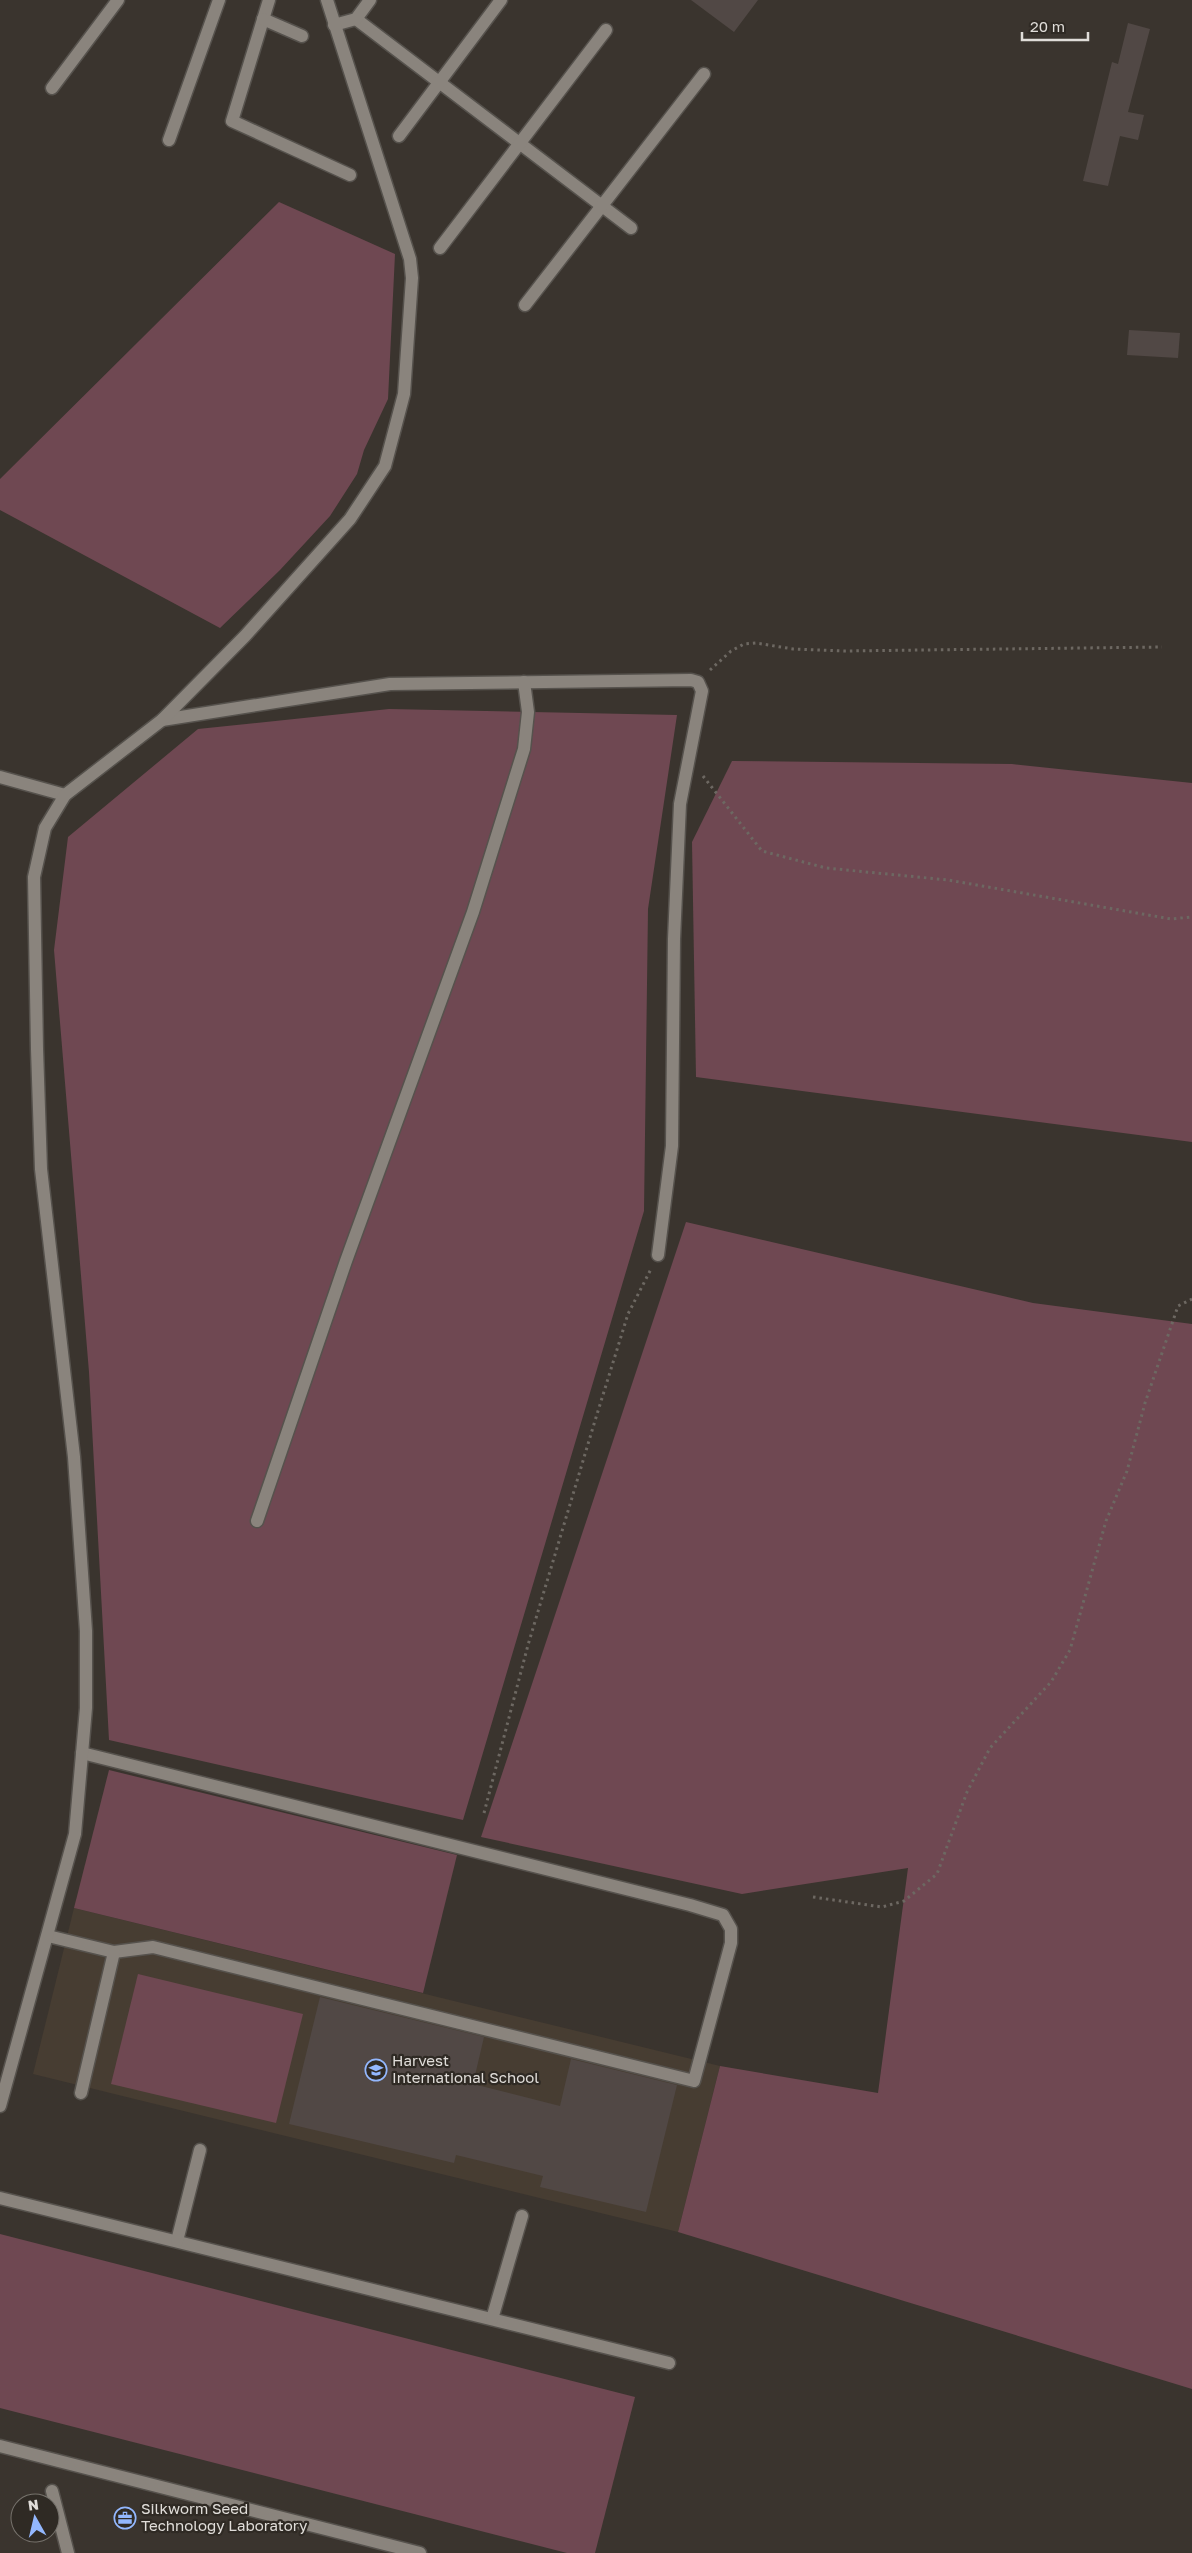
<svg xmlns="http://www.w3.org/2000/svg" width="1192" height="2553" font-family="'Golos Text',sans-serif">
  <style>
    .built { fill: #473d32 }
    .green { fill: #6f4852 }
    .building { fill: #514845 }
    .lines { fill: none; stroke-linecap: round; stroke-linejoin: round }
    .minor-casing { stroke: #56524d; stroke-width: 15 }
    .path { stroke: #6d6862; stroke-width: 3; stroke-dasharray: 2.5 4; stroke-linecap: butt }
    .minor { stroke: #8a847d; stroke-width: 12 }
    .labels { text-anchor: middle; stroke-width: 4.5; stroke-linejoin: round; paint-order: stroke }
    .poi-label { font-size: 15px; fill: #e0ddd9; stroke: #2f2a24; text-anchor: start }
  </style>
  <rect width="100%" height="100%" fill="#3a342e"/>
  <polygon class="built" points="74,1908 720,2066 678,2232 33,2074"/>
  <g class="green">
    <polygon points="279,202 395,254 388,399 364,450 357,474 330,516 280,570 220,628 0,510 0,479"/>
    <polygon points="389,709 677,715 648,909 644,1211 463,1820 109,1740 89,1372 54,950 68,837 198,729"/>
    <polygon points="732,761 1012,764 1192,783 1192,1142 696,1077 692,842"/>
    <polygon points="686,1222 1033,1303 1192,1324 1192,2389 678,2232 720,2066 878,2093 908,1868 742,1894 481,1837"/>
    <polygon points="109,1770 457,1855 423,1993 74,1908"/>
    <polygon points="138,1974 303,2014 276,2123 111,2084"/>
    <polygon points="0,2234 635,2397 595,2553 567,2553 0,2408"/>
  </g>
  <g class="building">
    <polygon points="691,0 758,0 734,32"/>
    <polygon points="1128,23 1150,29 1128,112 1144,115 1138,140 1120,136 1108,186 1083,181 1112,62 1118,64"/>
    <polygon points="1129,330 1180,333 1178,358 1127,355"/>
    <polygon points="320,1997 484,2037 473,2084 560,2106 571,2059 677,2085 646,2212 540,2187 543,2176 456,2155 454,2163 289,2124"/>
  </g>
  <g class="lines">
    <g class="minor-casing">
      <g id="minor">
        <polyline points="269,0 232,121 350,175"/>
        <polyline points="263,19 302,36"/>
        <polyline points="356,19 631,228"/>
        <polyline points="334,25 356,19 370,0"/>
        <polyline points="52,88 118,0"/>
        <polyline points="399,136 501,0"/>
        <polyline points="169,140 219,0"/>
        <polyline points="440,248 606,30"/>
        <polyline points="525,305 704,74"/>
        <polyline points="162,720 390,684 691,680 698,682 702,691 680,804 674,939 672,1146 658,1255"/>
        <polyline points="0,777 65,795"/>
        <polyline points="257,1521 346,1261 473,912 524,749 528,712 524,682"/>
        <polyline points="48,1936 114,1952 153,1947 694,2081 731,1943 731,1929 723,1915 690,1905 82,1753"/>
        <polyline points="81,2093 114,1952"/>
        <polyline points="0,2106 75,1834 86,1708 86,1631 74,1457 41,1169 37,1049 34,877 45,828 65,795 162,720 245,636 350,519 385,466 404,394 412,278 410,259 327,0"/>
        <polyline points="0,2198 669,2363"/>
        <polyline points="177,2241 200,2150"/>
        <polyline points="492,2319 522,2216"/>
        <polyline points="0,2446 420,2553"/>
        <polyline points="52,2491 68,2553"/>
      </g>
    </g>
    <g class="path">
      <polyline points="710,670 731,651 744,644 756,643 793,649 844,651 1162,647"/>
      <polyline points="703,776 762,851 826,868 948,880 1171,919 1192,917"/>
      <polyline points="484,1813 528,1645 594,1424 628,1314 651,1269"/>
      <polyline points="813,1897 882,1907 904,1901 937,1874 967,1792 990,1748 1051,1682 1070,1650 1106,1521 1127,1471 1145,1403 1178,1306 1192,1299"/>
    </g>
    <use href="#minor" class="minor"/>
  </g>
  <defs>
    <g id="school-ring" transform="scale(1.125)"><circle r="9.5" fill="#2f2a24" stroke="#93b7fd" stroke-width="1.5"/><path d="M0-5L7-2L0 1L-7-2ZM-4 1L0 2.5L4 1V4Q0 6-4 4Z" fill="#93b7fd"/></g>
    <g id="office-ring" transform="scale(1.125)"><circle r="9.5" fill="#2f2a24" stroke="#93b7fd" stroke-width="1.5"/><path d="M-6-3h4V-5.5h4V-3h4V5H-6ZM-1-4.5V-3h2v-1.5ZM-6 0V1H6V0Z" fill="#93b7fd"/></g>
  </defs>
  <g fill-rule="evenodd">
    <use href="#school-ring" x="376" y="2070"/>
    <use href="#office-ring" x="125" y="2518"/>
  </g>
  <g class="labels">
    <g class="poi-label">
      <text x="392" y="2066">Harvest<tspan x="392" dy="17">International School</tspan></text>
      <text x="141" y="2514">Silkworm Seed<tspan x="141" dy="17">Technology Laboratory</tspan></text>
    </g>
  </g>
  <g transform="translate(35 2518) rotate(352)"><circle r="24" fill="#2f2a24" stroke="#76726c"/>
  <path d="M0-4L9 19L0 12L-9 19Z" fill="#93b7fd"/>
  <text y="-8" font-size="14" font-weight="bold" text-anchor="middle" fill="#e0ddd9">N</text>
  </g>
  <path d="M1022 32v8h66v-8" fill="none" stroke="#e0ddd9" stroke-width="2.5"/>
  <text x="1030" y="32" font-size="15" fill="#e0ddd9" stroke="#2f2a24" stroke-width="4" paint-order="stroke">20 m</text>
</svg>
